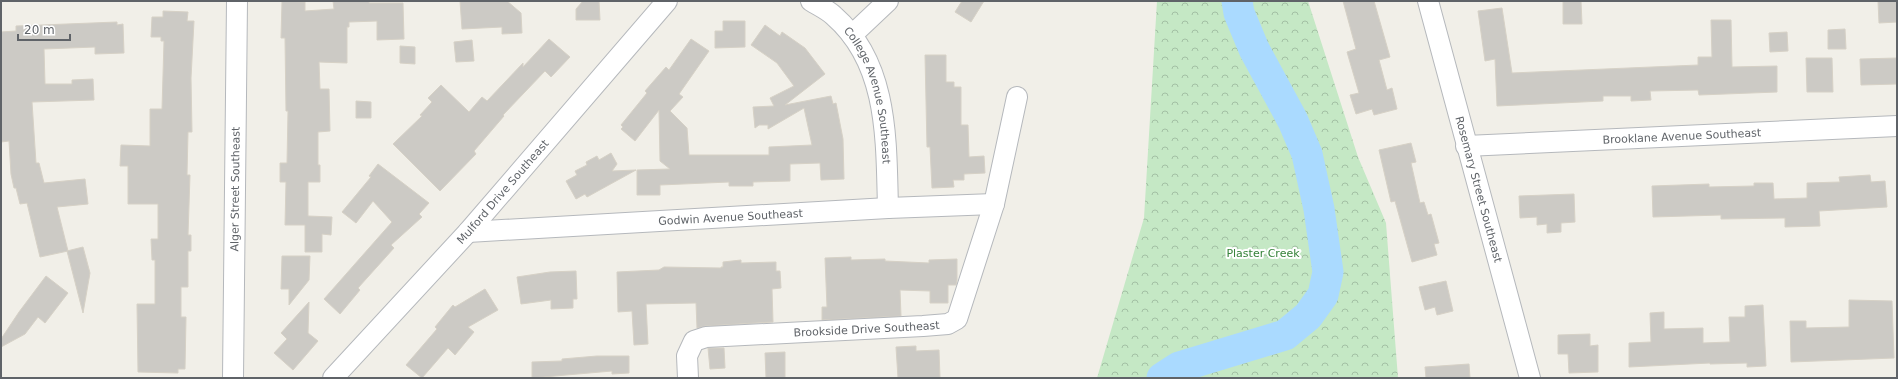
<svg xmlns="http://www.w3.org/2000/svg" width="1898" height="379" font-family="'DejaVu Sans',sans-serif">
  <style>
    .forest { fill: url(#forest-crowns) }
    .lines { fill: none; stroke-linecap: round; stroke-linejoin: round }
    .river { stroke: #aadaff; stroke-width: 31 }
    .building { fill: #cccac5; stroke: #d6d1c6 }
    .minor-casing { stroke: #b5b8bc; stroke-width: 22 }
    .minor { stroke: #fff; stroke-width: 20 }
    .labels { text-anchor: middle; stroke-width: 4; stroke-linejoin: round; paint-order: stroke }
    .street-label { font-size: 11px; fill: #5f6368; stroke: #fff }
    .park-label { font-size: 11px; fill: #348238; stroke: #fff }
  </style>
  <defs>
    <pattern id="forest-crowns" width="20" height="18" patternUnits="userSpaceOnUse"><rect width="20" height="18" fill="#c5e8c5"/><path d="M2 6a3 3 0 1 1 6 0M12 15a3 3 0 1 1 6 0" fill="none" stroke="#a3c0a4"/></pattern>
  </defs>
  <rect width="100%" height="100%" fill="#f1efe8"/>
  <polygon class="forest" points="1157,1 1308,1 1358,157 1386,223 1398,378 1097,378 1144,218"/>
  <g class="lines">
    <polyline class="river" points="1162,378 1179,367 1285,335 1308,316 1323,295 1328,272 1319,209 1307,154 1293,121 1254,49 1239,13 1237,1"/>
  </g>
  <g class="building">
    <polygon points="282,1 305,2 305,11 334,9 333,1 369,1 369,3 403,3 404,39 377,40 377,21 349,22 349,27 347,27 347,63 319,62 320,89 329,89 330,131 318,132 318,165 320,165 320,182 308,182 308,216 332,217 331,235 322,234 322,252 305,252 305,225 285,225 286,182 280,182 280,163 287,163 288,111 286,111 285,38 281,38"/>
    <polygon points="460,1 507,1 521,13 522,33 502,34 502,27 462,29"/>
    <polygon points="583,1 599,1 600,20 576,20 576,9"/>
    <polygon points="962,1 984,1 971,22 955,12"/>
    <polygon points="1343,1 1374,1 1390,57 1379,60 1387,90 1392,88 1397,109 1374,115 1372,109 1356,114 1350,95 1359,93 1347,52 1356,49"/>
    <polygon points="1563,1 1581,1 1582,24 1563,24"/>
    <polygon points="1878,1 1897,1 1897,22 1879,23"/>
    <polygon points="1502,8 1512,73 1698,65 1698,57 1712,57 1711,20 1731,20 1732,67 1777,66 1777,92 1699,95 1698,90 1650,91 1651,100 1631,101 1631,96 1603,96 1603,101 1497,106 1495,59 1485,61 1478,11"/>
    <polygon points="163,11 188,12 187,21 194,21 191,78 192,132 188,132 187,175 190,175 188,235 191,235 191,251 188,251 188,287 181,287 181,317 186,317 185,369 178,369 178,373 138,372 137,304 155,304 155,260 152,260 151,239 158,239 158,204 128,204 128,166 120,166 121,145 150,146 150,109 162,109 164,41 161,41 161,37 151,37 152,17 163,17"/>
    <polygon points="723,21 745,21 745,47 715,48 715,31 723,31"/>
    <polygon points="117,22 117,25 123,24 124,53 95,54 95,47 44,49 45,84 72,84 72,80 93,79 94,100 32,102 36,163 39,163 44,183 85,179 88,204 57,207 68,251 40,257 27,203 20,204 16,188 14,188 11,174 9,141 1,142 1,32 16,31 16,26"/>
    <polygon points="765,25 780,36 782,32 805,48 825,74 785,105 831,96 833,104 836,103 843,139 844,179 821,180 820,163 790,164 790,181 753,182 753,186 729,186 729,182 660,185 660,195 637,195 637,170 670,169 660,161 659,110 635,141 621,129 623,127 621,125 647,93 645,91 666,67 669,70 691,39 709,51 679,94 683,97 670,111 687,128 689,155 769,155 769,147 812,145 804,108 768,129 768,125 759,125 755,128 753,107 774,106 770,98 794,86 777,63 751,45"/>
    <polygon points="1845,29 1846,49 1828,49 1828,30"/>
    <polygon points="1787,32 1788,51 1770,52 1769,33"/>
    <polygon points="549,39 570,57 551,77 545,71 503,115 504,116 474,151 476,154 440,191 393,144 422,116 420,115 432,102 428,98 441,85 469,112 482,97 487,101 523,63 523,67"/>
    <polygon points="472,40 474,61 456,62 454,42"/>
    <polygon points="400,46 415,47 415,64 400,63"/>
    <polygon points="925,55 946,55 946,82 954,82 954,87 961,87 961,125 968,125 969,157 984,156 985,173 964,174 964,180 953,180 954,187 932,188 930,147 927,147"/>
    <polygon points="1806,58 1832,58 1833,92 1807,92"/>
    <polygon points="1897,58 1897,84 1861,85 1860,59"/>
    <polygon points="356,101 371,102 371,118 356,118"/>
    <polygon points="1411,143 1416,162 1411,163 1420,203 1424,202 1428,215 1431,214 1439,243 1434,244 1437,255 1412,262 1395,201 1391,202 1379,150"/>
    <polygon points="611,153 617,164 612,171 636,170 587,197 585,194 576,199 566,181 577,175 575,171 587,165 586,162 597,156 599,160"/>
    <polygon points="378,164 429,203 419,214 422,217 391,245 394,248 358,288 360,290 340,314 324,299 392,222 373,201 356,223 342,212 371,177 369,176"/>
    <polygon points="1870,175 1871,182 1885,181 1887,207 1819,211 1820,226 1785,227 1785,218 1721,219 1721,215 1653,217 1652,186 1709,184 1709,187 1754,186 1754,183 1773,183 1774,199 1807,198 1807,183 1840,182 1839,177"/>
    <polygon points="1574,194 1575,222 1561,223 1561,232 1547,233 1547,224 1537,225 1537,217 1520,218 1519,196"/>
    <polygon points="83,247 90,273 83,313 67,251"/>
    <polygon points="282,256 310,256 309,280 289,305 289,289 281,289"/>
    <polygon points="851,257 851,260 885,259 885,261 929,263 929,260 957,259 957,280 956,285 948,285 948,303 930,303 930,291 900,290 901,316 822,320 822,307 827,307 825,258"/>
    <polygon points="741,260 741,263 776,262 776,271 780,271 781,288 772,289 773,322 705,326 697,328 696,303 646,304 648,344 634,345 632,311 618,312 617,272 659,270 664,267 721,268 721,267 723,267 723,262"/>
    <polygon points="576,271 577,299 573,299 573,308 551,309 551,300 521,304 517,277 550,272"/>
    <polygon points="46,276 68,293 45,323 38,317 25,334 1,347 1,339 19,312"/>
    <polygon points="1446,281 1453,311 1437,315 1435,307 1425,310 1419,287"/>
    <polygon points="485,289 498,310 468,327 474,332 455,355 448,348 422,378 406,365 437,329 435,327 453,305 455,307"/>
    <polygon points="1849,300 1892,301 1894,358 1791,362 1790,321 1806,321 1806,328 1849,327"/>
    <polygon points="309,302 308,333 318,341 293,370 274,353 287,339 281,333"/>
    <polygon points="1763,305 1766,366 1747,367 1747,363 1710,364 1710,363 1629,367 1629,343 1651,342 1650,313 1664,312 1664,329 1703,328 1703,343 1730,342 1729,317 1745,317 1745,306"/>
    <polygon points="1590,334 1590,346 1598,345 1598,372 1569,373 1568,354 1558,354 1558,335"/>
    <polygon points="916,346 916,351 939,350 940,378 898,378 896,347"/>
    <polygon points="708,348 724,348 725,368 710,369"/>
    <polygon points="785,352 785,378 766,378 765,353"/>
    <polygon points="597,356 629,356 629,373 612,374 612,371 532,378 532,362 562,361 562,359"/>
    <polygon points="1469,364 1470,378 1426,378 1425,367"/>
  </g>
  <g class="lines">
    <g class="minor-casing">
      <g id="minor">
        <path id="s1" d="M811,1C819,6 828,10 834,16C889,64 886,141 888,208"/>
        <path id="s2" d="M1428,1L1530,378"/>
        <polyline points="852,35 888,1"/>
        <path id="s3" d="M1466,146L1897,126"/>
        <path id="s4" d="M468,232L888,208L994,204"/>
        <path id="s5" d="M233,378L237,1"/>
        <path id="s6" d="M333,378L468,232L667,1"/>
        <path id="s7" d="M688,378L687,356L694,341L706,337L923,326L948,324L957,319L994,204L1017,97"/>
      </g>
    </g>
    <use href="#minor" class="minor"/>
  </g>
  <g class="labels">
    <g class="street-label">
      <text dy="4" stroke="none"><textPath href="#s1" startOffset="117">College Avenue Southeast</textPath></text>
      <text dy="4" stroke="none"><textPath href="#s3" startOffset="216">Brooklane Avenue Southeast</textPath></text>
      <text dy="4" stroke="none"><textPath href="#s5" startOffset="189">Alger Street Southeast</textPath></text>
      <text dy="4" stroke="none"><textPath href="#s2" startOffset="195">Rosemary Street Southeast</textPath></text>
      <text dy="4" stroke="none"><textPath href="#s6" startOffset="252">Mulford Drive Southeast</textPath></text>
      <text dy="4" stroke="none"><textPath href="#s4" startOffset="263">Godwin Avenue Southeast</textPath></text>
      <text dy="4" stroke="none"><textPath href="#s7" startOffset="212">Brookside Drive Southeast</textPath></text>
    </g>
    <g class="park-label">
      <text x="1263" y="257">Plaster Creek</text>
    </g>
  </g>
  <rect width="1898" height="379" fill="none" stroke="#5f6368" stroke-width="4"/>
  <path d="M18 34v6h52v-6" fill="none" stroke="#5f6368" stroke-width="2"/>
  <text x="24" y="34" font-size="12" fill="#5f6368" stroke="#ffffff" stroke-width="3" paint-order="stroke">20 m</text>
</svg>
